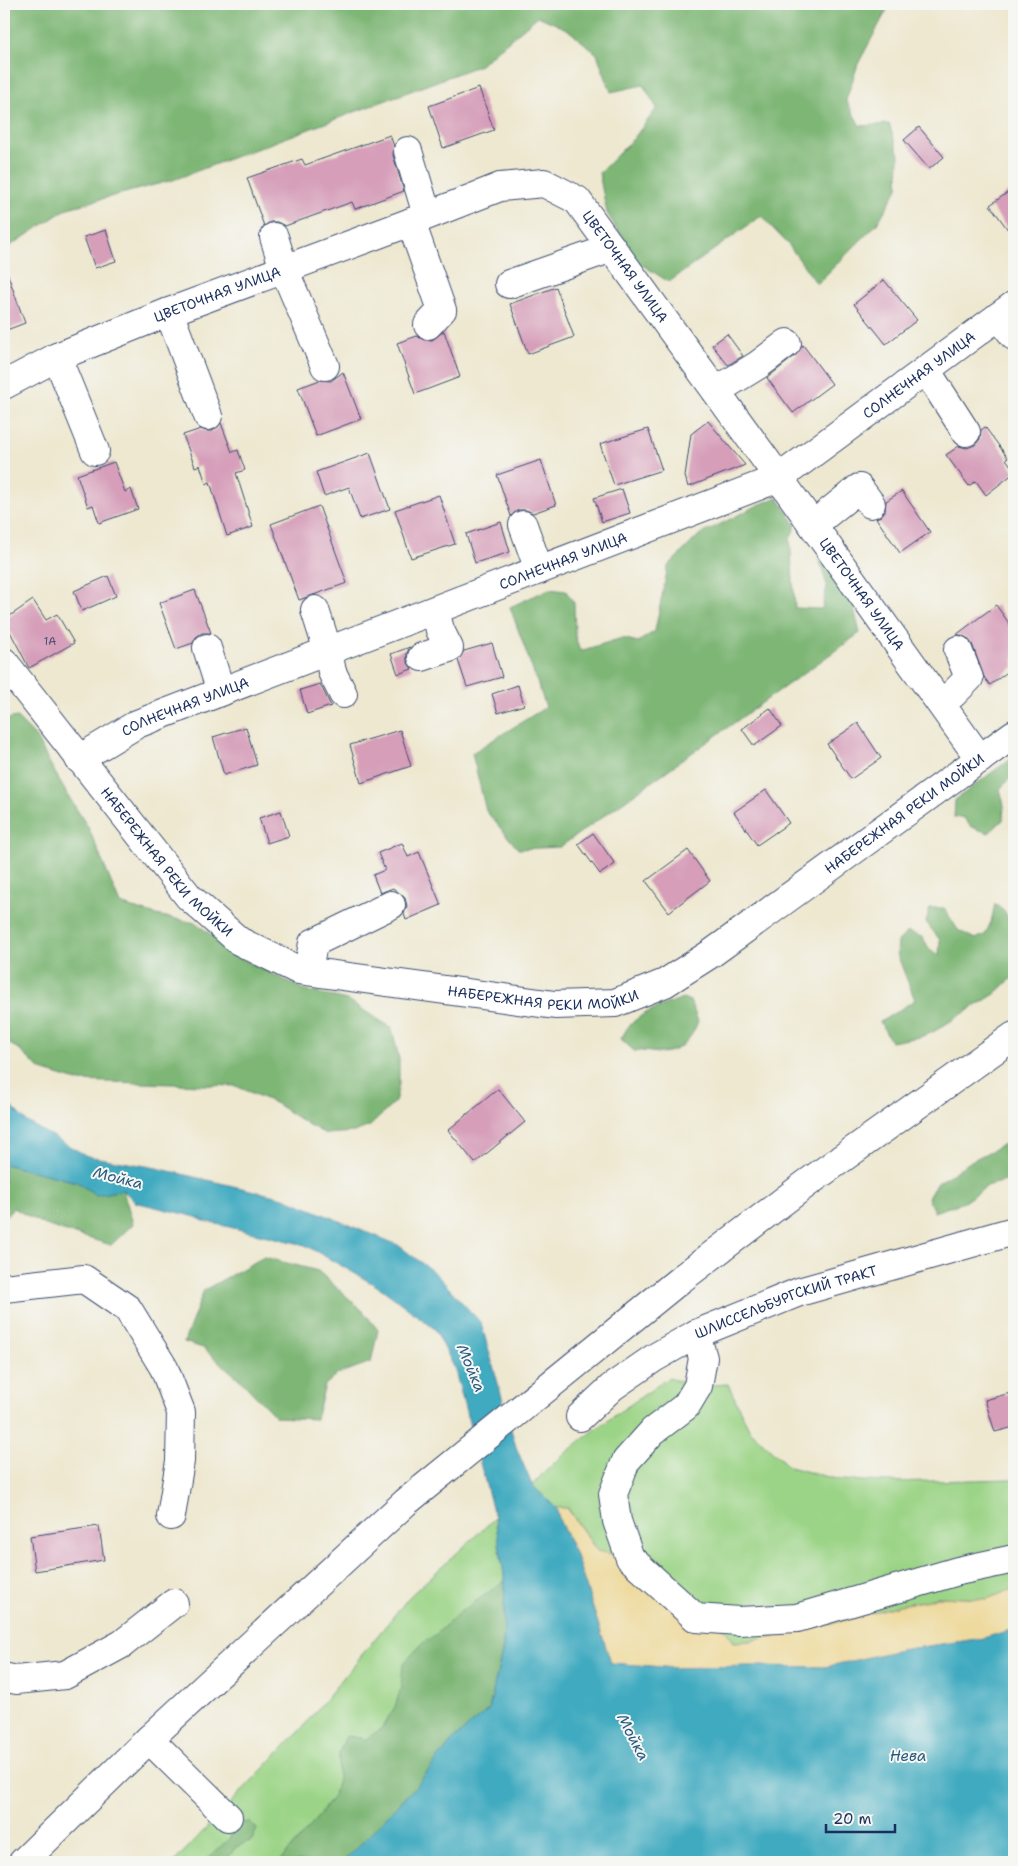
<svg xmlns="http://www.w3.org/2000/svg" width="1018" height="1866" font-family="'Shantell Sans',sans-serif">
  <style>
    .green { fill: #9cd487; stroke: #5c8272 }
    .forest { fill: #7db674; stroke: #4c7269 }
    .sand { fill: #eeda9e; stroke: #84847e }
    .water { fill: #40aac0; stroke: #2e6c8f }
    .building { fill: #d69eb9 }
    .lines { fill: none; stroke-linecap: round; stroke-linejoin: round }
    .minor-casing { stroke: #3b4b6f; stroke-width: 30 }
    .major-casing { stroke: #3b4b6f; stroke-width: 30 }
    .minor { stroke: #fff; stroke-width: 28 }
    .major { stroke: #fff; stroke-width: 28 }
    .labels { text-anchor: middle; stroke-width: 4; stroke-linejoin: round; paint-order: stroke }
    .number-label { font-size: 11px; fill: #4a4b75 }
    .street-label { font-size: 14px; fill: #1b2f5e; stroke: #f6f6f2 }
    .water-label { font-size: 15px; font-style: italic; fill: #285a80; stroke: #f6f6f2 }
  </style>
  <rect width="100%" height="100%" fill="#f6f6f2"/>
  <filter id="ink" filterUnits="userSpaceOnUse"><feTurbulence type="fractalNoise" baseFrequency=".02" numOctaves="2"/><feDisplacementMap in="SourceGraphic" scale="10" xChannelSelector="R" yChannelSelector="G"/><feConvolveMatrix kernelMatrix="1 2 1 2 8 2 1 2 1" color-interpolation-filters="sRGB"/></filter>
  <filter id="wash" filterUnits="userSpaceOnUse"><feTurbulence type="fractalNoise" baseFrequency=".0096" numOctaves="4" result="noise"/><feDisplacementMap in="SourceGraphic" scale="20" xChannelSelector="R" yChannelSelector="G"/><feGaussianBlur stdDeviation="1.12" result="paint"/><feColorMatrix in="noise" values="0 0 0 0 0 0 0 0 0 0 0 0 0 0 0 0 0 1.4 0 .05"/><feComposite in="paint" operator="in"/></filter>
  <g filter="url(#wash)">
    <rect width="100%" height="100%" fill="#eee8d0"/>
    <g class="green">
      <path d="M668,1378L698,1386L728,1384L749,1429L789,1467L840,1480L888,1482L1014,1479V1585L1010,1590L987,1599L937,1597L929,1600L900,1605L831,1624L750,1641L734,1642L725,1630L630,1558L597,1551L568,1508H556L532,1485C571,1443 622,1411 668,1378Z"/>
      <polygon points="495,1518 505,1581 343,1862 174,1862 302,1728 410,1596"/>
    </g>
    <g class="forest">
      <polygon points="4,4 890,4 858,64 846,100 860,126 889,124 899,155 898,188 877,224 817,284 788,244 761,216 669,282 636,261 607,213 599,173 634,138 657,108 643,85 611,92 597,54 567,29 538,16 480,65 173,180 68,208 4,250"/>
      <polygon points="777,497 796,525 790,539 795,608 822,609 827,586 819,558 827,557 851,597 860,633 560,847 518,849 486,811 472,753 546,707 510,607 549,589 566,591 574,603 575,636 580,651 622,638 638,642 655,631 668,566 699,535 752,508"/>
      <polygon points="16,717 35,736 64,789 89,829 120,904 156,915 196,923 244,960 305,990 347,1000 392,1028 399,1059 399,1084 395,1102 370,1126 354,1132 326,1134 307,1124 277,1104 236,1086 77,1081 41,1070 17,1048 4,1041 4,720"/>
      <polygon points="1014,756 1014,774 1000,789 1004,805 1003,820 989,833 971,827 963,817 954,818 955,800"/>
      <polygon points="995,904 1006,913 1009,923 1014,925 1014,976 995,994 933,1032 920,1037 891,1042 880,1022 915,1000 897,954 898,941 908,932 922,937 931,951 939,955 940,940 926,922 930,908 944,908 958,930 975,939 985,935 991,922"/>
      <path d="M683,998L690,1001L698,1021C691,1040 680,1053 658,1053C649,1052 642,1050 634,1051L621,1039C624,1034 626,1029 630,1025C643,1011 665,1005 683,998Z"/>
      <polygon points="1014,1139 1014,1179 989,1185 964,1202 934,1212 928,1198 936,1184 973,1160"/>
      <polygon points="4,1164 77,1182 96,1195 123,1190 133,1224 111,1245 45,1225 13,1208 4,1218"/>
      <polygon points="264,1257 318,1271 363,1311 378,1330 371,1362 338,1374 325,1385 316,1419 276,1417 238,1378 203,1348 184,1342 204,1290"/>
      <polygon points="505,1581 503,1648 489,1709 453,1740 417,1785 343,1862 279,1862 311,1826 334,1795 338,1779 339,1753 346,1736 366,1739 381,1729 395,1707 401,1688 403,1664 423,1643 435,1635 459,1613"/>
      <polygon points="250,1822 257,1829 252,1840 236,1847 224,1862 204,1862 229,1839 238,1824"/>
    </g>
    <polygon class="sand" points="556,1508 567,1508 597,1551 630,1558 725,1630 734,1642 750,1641 831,1624 900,1605 929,1600 937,1597 987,1599 1010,1590 1014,1585 1014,1629 984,1638 900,1650 825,1667 750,1666 675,1668 611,1663 575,1553 560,1522"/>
    <polygon class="water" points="4,1099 27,1122 87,1156 152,1167 284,1198 398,1245 436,1274 481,1323 516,1447 532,1485 556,1508 560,1522 575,1553 611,1663 675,1668 750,1666 825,1667 900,1650 984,1638 1014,1629 1014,1862 343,1862 417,1785 453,1740 489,1709 503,1648 505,1581 495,1518 454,1367 435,1329 382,1289 305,1245 204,1221 196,1217 135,1202 123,1190 96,1195 77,1182 4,1164"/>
    <g id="blocks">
      <g class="building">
        <polygon points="479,88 494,130 443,148 429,106"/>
        <polygon points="919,127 944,157 929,169 904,140"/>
        <polygon points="390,135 394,146 393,155 404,191 355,209 352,202 285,226 277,222 270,222 264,226 247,178 302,159 305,165"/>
        <polygon points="1014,188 1014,238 990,205"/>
        <polygon points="106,230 116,261 95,268 84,237"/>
        <polygon points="6,270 25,323 4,331 4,271"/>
        <polygon points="884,280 917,320 886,344 854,304"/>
        <polygon points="556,287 574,337 528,354 510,304"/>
        <polygon points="444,331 460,377 415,394 397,343 417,336 424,340 432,340"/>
        <polygon points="727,334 743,356 728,365 712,345"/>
        <polygon points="803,345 832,384 793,413 767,378 796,355"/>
        <polygon points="343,372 361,419 316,436 298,388 320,380 331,381"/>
        <polygon points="708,421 745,465 688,487 685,476 691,434"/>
        <polygon points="221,423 232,452 238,450 245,470 236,473 253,527 227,536 210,482 206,484 200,465 195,467 183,435 201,429 206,431 213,431"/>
        <polygon points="985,427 1008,458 1006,459 1014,470 1014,473 986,495 976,481 969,486 946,455 959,446 967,448 975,445 980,439 981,430"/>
        <polygon points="648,429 662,470 614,485 600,444"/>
        <polygon points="370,453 390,509 360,519 349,487 324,496 316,472"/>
        <polygon points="541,460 556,505 533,513 526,510 518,510 511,516 497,475"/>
        <polygon points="114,462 125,492 131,489 138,509 99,523 93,505 88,507 77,475"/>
        <polygon points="622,489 630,513 602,522 594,498"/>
        <polygon points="902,491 930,532 900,553 876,518 881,516 885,511 886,501"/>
        <polygon points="439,495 455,544 411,558 395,510"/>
        <polygon points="319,506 347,583 299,600 271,524"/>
        <polygon points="501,522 510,552 475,563 466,534"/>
        <polygon points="108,576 116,596 82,611 74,591"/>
        <polygon points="195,590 211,633 202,633 196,637 193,643 176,649 159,603"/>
        <polygon points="33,600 46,620 57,614 74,643 29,668 4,620"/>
        <polygon points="996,605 1014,630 1014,667 990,685 984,677 972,644 967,638 961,635 956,635"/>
        <polygon points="492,643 502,677 467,687 458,660 464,651"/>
        <polygon points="410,647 407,653 407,661 412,669 398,674 391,654"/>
        <polygon points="320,684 331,706 307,714 300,690"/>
        <polygon points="518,685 524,705 498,713 492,694"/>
        <polygon points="770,708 782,726 754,746 742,729"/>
        <polygon points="858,723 881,758 851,779 827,744"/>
        <polygon points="246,727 257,765 224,775 213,737"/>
        <polygon points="400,730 411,766 361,783 350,745"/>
        <polygon points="766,790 789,823 757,845 734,812"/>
        <polygon points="281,811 289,836 267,843 259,818"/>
        <polygon points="593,833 615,864 600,874 578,844"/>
        <polygon points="402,843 408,857 419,852 441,905 406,920 404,914 407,906 405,898 393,888 380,893 373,875 385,870 378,853"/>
        <polygon points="688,850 710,881 669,912 646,881"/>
        <polygon points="498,1089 525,1122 475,1163 448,1130"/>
        <polygon points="1014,1392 1014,1427 995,1432 985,1400"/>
        <polygon points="99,1526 104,1560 35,1571 30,1536"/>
      </g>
    </g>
  </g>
  <g filter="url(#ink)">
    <use href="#blocks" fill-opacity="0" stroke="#3b4b6f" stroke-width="1"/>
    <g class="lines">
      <g class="minor-casing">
        <g id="minor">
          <polyline points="408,151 427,215"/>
          <polyline points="411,222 442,310 428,325"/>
          <polyline points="274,237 284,269 325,366"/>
          <polyline points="509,284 612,248"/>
          <polyline points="169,312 208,416"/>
          <polyline points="999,316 1014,336"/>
          <polyline points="57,357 95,451"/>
          <polyline points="926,370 966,432"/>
          <path id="s1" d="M4,385L57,357L169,312L411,222L500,187L544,183L577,200L779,478L980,759"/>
          <polyline points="716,391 758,365 787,343"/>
          <polyline points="523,525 539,570"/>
          <polyline points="813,525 859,488 871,504"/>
          <polyline points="315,610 328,651 332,672 343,694"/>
          <polyline points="207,648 221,692"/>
          <polyline points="422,657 449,648 440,630 435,610"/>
          <path id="s2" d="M4,662L189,897L239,941L298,970L555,1005L615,1003L665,983L712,953L1014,734"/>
          <polyline points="940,702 953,694 969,678 958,650"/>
          <path id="s3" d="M79,759L137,724L779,478L1014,305"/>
          <polyline points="308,971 313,943 391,905"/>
          <polyline points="4,1288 84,1279 128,1309 164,1368 181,1412 180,1461 171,1516"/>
          <polyline points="696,1334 703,1358 698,1386 686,1406 653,1431 626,1461 613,1494 617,1521 630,1558 696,1618 739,1621 797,1618 958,1571 1014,1559"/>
          <path id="s4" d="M580,1417L612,1387L654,1358L696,1334L799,1292L1014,1231"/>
          <polyline points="4,1677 16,1680 65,1675 122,1644 174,1603"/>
          <polyline points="149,1739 228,1817"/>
        </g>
      </g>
      <g class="major-casing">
        <polyline id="major" points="23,1862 149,1739 406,1502 681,1279 806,1184 1014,1036"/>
      </g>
      <use href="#minor" class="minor"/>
      <use href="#major" class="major"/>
    </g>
  </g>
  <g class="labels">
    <g class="number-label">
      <text x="50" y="645">1А</text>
    </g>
    <g class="street-label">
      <text dy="5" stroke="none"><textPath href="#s1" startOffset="698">ЦВЕТОЧНАЯ УЛИЦА</textPath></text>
      <text dy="5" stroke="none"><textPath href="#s1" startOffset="232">ЦВЕТОЧНАЯ УЛИЦА</textPath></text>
      <text dy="5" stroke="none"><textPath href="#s3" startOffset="929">СОЛНЕЧНАЯ УЛИЦА</textPath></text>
      <text dy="5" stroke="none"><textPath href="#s3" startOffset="524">СОЛНЕЧНАЯ УЛИЦА</textPath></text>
      <text dy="5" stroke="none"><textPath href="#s1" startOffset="1102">ЦВЕТОЧНАЯ УЛИЦА</textPath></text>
      <text dy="5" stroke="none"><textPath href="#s3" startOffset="119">СОЛНЕЧНАЯ УЛИЦА</textPath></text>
      <text dy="5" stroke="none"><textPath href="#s2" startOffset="1098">НАБЕРЕЖНАЯ РЕКИ МОЙКИ</textPath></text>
      <text dy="5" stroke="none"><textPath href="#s2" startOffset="258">НАБЕРЕЖНАЯ РЕКИ МОЙКИ</textPath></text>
      <text dy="5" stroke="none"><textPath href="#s2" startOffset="679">НАБЕРЕЖНАЯ РЕКИ МОЙКИ</textPath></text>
      <text dy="5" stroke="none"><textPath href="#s4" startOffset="239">ШЛИССЕЛЬБУРГСКИЙ ТРАКТ</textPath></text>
    </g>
    <g class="water-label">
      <text transform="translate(118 1178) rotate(14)" y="5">Мойка</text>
      <text transform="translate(471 1368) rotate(67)" y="5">Мойка</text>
      <text transform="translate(633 1737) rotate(62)" y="5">Мойка</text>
      <text x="908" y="1761">Нева</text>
    </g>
  </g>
  <rect width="1018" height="1866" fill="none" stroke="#f6f6f2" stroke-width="20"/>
  <path d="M826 1824v8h69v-8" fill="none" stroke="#1b2f5e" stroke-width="2.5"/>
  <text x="833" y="1824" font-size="15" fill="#1b2f5e" stroke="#f6f6f2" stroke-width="4" paint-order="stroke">20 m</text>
</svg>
